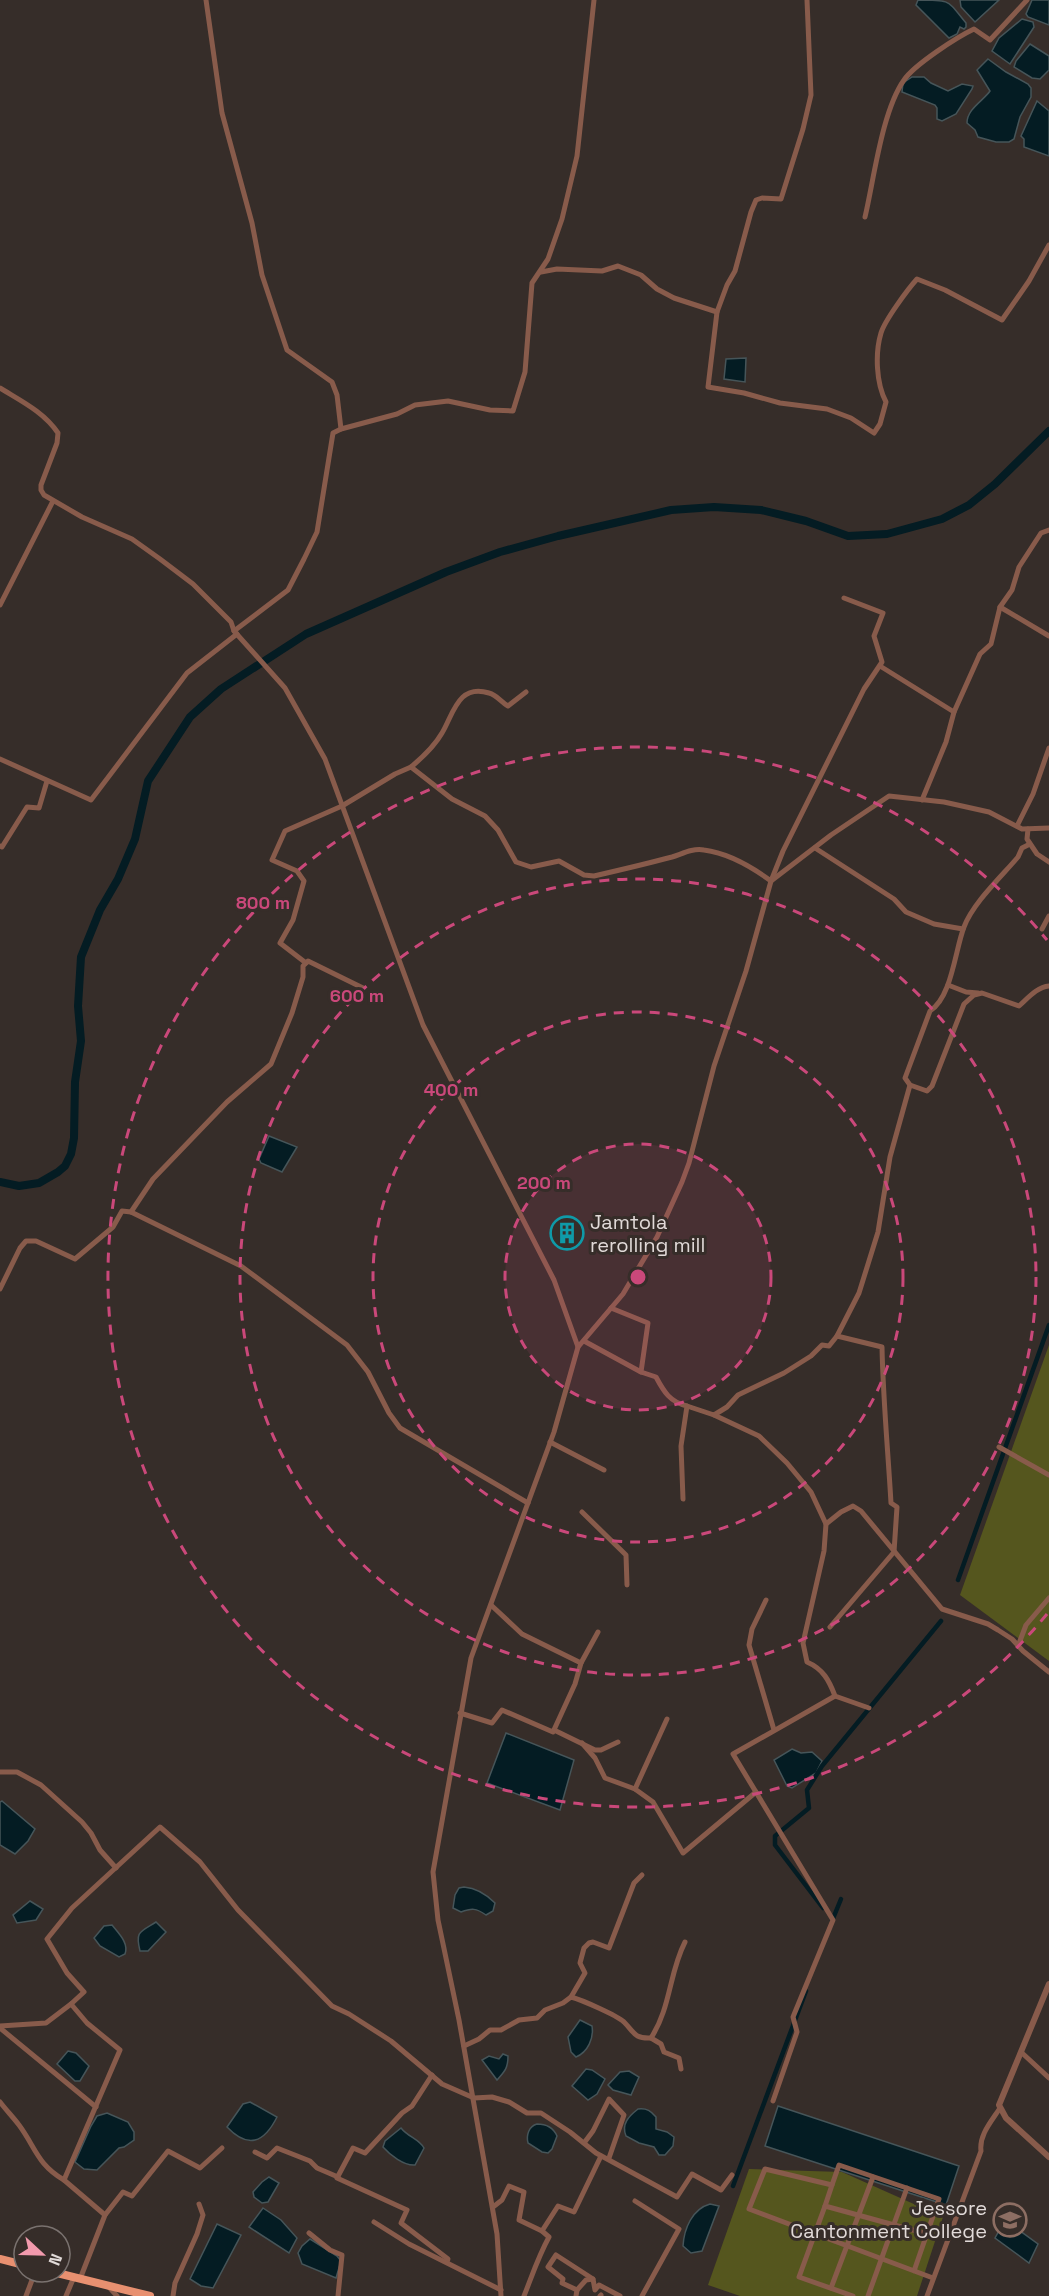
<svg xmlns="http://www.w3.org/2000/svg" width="1049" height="2296" font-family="'Space Grotesk',sans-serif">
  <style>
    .green { fill: #55561e }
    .water { fill: #041c23; stroke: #465559; stroke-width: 1.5 }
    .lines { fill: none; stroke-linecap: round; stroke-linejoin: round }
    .canal { stroke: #041c23; stroke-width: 4.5 }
    .river { stroke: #041c23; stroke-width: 8 }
    .minor { stroke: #885b4b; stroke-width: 5 }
    .tertiary { stroke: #885b4b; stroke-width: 6 }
    .trunk { stroke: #e89070; stroke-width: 8 }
    .ring { fill: none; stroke: #ca487a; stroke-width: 3; stroke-dasharray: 10 8 }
    .labels { text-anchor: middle; stroke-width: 6; stroke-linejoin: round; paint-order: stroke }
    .poi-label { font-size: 20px; fill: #e1dad8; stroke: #362d29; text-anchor: start }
    .centre { fill: #ca487a; stroke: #362d29; stroke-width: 3 }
    .ring-label { font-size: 18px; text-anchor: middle; font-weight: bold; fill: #ca487a; stroke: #362d29; stroke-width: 6; stroke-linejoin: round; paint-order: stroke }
  </style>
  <rect width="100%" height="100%" fill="#362d29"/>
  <g class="green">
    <polygon points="1049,1345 1049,1661 960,1595"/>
    <polygon points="749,2169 842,2172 943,2217 917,2296 740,2296 708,2285"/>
  </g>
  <g class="water">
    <path d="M918,0C952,0 947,0 966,23V27L964,29L960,27L957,34L949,38L916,5Z"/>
    <polygon points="960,0 999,0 975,22 961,7"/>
    <polygon points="1032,0 1049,0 1049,25 1028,17 1026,14"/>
    <polygon points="1022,19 1033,22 1034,27 1010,64 992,51 999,38"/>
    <polygon points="1030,44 1049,56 1049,70 1040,79 1032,78 1014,67 1016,61"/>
    <path d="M988,59L1006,72L1028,84L1031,88V97L1020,117L1014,139L1009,142H996L978,137L975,130L967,123C967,109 983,101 990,91L977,70Z"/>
    <polygon points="912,77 924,77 931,83 948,91 962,84 973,86 972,89 956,114 942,121 937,119 937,108 935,105 902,92 903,83"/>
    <polygon points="1037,101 1049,111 1049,156 1024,147 1024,139 1021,136"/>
    <polygon points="746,358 745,382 724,379 726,359"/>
    <polygon points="269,1136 297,1147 282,1172 261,1163 259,1159"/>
    <polygon points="506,1733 574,1760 560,1810 487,1783"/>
    <polygon points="792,1749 801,1753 812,1752 822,1761 816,1773 792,1788 787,1786 774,1760"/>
    <polygon points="2,1801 35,1829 28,1841 15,1854 0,1845 0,1802"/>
    <path d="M464,1887C476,1888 487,1895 495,1903L493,1911L486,1915C476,1908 472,1908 461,1912L453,1908L455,1895L459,1888Z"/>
    <polygon points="30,1901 43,1909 36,1920 17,1923 13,1915"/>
    <path d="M156,1922L166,1932L148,1951H140C135,1931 140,1932 156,1922Z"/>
    <path d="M112,1925C119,1934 129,1943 125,1954L119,1957L100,1946L94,1938L104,1926Z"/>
    <path d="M580,2020L592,2026C594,2038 588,2052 576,2057L571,2052L568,2037Z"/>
    <polygon points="68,2051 76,2053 89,2066 80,2081 75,2081 57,2064"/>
    <path d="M503,2054L508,2056C508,2068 505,2071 497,2080L482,2060L489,2056L499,2059Z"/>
    <polygon points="586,2069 592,2070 605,2079 597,2094 588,2100 572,2086"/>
    <polygon points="629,2071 639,2077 631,2095 613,2090 608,2085 620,2072"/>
    <path d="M250,2102L277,2117C264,2143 248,2149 227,2127L243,2104Z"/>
    <polygon points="778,2106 959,2166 946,2205 765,2146"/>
    <path d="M638,2109C647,2108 651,2111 656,2117V2129L667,2132L674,2137L673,2146L665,2155H659L654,2147L639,2143L626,2136C621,2124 629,2116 638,2109Z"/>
    <polygon points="107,2113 128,2122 134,2132 134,2140 124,2147 119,2148 97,2170 84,2169 75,2162 91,2126 97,2116"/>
    <path d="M537,2124C546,2124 553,2127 557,2136L552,2149L548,2153L542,2152L528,2143C526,2135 529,2126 537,2124Z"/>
    <path d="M401,2128C408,2137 419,2139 424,2148L415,2165C404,2166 390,2155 383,2147L385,2141Z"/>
    <polygon points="269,2177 279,2183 268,2202 262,2203 254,2197 253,2192 262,2182"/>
    <path d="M710,2204L719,2206L702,2251L691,2253L683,2246C684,2229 692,2209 710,2204Z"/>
    <polygon points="263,2208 281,2220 297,2238 289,2253 249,2227"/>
    <polygon points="1005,2220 1038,2244 1029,2263 995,2238"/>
    <polygon points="217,2224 241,2235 213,2288 201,2286 190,2279"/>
    <polygon points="310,2239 337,2256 341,2261 336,2278 302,2264 298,2253 302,2246"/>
  </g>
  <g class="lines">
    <g class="canal">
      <polyline points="958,1580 1049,1325"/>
      <polyline points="823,1908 775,1845 775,1836 809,1808 807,1790 822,1766 941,1621"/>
      <polyline points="832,1921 841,1899"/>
      <polyline points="733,2186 806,1991"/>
    </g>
    <polyline class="river" points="0,1182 19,1186 39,1183 58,1172 65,1166 71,1154 74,1138 75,1082 81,1041 78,1006 81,957 100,910 118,879 135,839 148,781 190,717 221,689 306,634 446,572 500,552 558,536 671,510 714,507 761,510 806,521 848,536 887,534 942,519 969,505 995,484 1049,431"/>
    <g class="minor">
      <polyline points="206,0 222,113 252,223 262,275 287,350 332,382 337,395 341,429"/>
      <path d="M807,0L811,95L803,129L781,199L762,198L756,200L751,212L735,271L727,285L717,312L708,387L744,393L780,403L827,409L851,418L874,433L880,424L886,402C876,383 875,353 881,333C885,320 908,289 917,279L945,290L1002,320L1029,281L1049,245"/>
      <path d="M865,217C874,179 882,111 904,80C914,65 957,37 974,29L990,40L1027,0"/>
      <polyline points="541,272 557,269 602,271 618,266 641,275 657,289 674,298 717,312"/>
      <path d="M0,388C21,401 44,412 58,433L57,443L41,485V490L44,495L82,517L132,539L160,559L193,584L231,622L234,631L285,688L325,759L423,1025L554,1280L578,1347L554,1432L471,1658L433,1872L438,1920L459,2020L497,2234L501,2296"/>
      <polyline points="0,605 53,501"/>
      <polyline points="1000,607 1049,636"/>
      <polyline points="234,631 288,590 304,559 317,532 333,433 341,429 397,414 415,405 448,401 490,410 513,411 525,372 532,283 548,259 562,219 577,156 594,0"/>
      <polyline points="880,666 954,712"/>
      <polyline points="0,759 91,800 187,673 237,634"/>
      <path d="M411,767C423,757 434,747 442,733C453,715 458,683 489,693C497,695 501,702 508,706L526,692"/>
      <polyline points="922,800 946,742 954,712 980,654 991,644 1000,607 1012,590 1019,567 1041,533 1049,530"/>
      <polyline points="1017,826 1033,794 1049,748"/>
      <polyline points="1028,829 1027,839 1037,854 1049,862"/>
      <polyline points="0,846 2,847 27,807 39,808 47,781"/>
      <polyline points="815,848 894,899 906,912 934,924 963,929"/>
      <polyline points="1042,929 1049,916"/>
      <path d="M306,963L280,943L293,920L304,881L297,871L272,860L285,831L342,806L395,774L411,767L452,799L485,816L498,830L516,862L531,867L559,861L584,875L594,876C620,870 646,864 672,857C682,854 692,848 704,850C727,853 752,867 771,881L783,851L864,689L882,662L874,636L883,613L844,598"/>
      <polyline points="948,985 966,992 978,993"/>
      <path d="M910,1085L905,1078L930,1011C952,997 955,950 964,927C973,903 1001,877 1018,857L1022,848L1030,844"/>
      <polyline points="131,1212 153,1179 227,1102 271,1064 292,1013 303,977 303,966 308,961 363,988"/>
      <polyline points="0,1289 20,1248 26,1241 36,1241 75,1259 113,1227 122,1211 131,1212 241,1266 347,1345 368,1372 389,1413 400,1428 528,1503"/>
      <path d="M611,1308L648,1323L641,1372L656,1377C664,1392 670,1402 687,1406L681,1446L683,1499"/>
      <polyline points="584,1341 641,1372"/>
      <polyline points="578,1347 623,1294 657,1237 682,1182 689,1163 714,1066 746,971 771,881 831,835 889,796 944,802 989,812 1022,829 1049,828"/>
      <polyline points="687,1406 714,1415 727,1407 738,1395 784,1373 811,1356 822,1345 829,1346 837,1336"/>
      <polyline points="714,1415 759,1436 787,1463 811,1492 826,1524"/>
      <polyline points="550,1442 604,1470"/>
      <polyline points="999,1447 1049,1475"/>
      <polyline points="582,1512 626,1555 627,1585"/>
      <polyline points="766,1600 752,1629 749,1645 774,1730"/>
      <polyline points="491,1605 522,1634 581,1663"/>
      <path d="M830,1627L894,1552L897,1507L891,1503C888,1451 883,1399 882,1347L837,1336L859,1293L878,1232L890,1157L910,1085L927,1091L932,1086L964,1004L974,995L982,993L1019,1006C1028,998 1037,987 1049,986"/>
      <polyline points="1018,1646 1026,1625 1049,1598"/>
      <path d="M869,1708L835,1696C829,1680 823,1669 807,1662L803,1643L824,1551L826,1524L841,1512L853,1506L861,1511L942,1609L988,1624L998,1630L1012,1639L1023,1651L1049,1672"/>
      <polyline points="460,1713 492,1723 502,1710 553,1732 575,1684 581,1663 598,1632"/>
      <polyline points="554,1730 595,1750 601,1750 618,1742"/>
      <polyline points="582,1743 595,1758 605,1778 635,1789 653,1802 683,1853 756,1792"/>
      <polyline points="0,1772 17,1772 41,1785 82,1822 91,1833 100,1850 116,1868"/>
      <polyline points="635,1789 667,1719"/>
      <polyline points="571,1997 585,1973 580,1963 584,1948 589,1943 593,1942 609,1948 634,1883 642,1875"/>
      <polyline points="0,2026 46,2023 71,2004"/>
      <polyline points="0,2028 96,2107"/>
      <polyline points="651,2038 661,2044 664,2052 679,2058 681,2069"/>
      <path d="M464,2046L479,2039L490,2030H501L519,2020L537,2018L545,2010L563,2003L571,1997C582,2000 616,2015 624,2022C634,2032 634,2039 651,2038C671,2007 669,1973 685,1942"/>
      <polyline points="1021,2052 1049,2078"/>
      <polyline points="432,2075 412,2106 402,2113 365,2153 353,2148 337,2178 407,2210 401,2223 448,2259 447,2262"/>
      <polyline points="773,2101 797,2032 793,2017 833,1920 733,1754 835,1696"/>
      <path d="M0,2102C6,2110 13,2117 19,2125C36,2148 37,2164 64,2180"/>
      <polyline points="584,2143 593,2131 609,2099 624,2115 609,2158"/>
      <polyline points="255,2152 267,2158 277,2148 310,2161 317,2168 338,2177"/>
      <polyline points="635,2201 679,2229 642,2296"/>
      <polyline points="825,2206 832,2185"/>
      <polyline points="493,2207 502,2200 509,2186 524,2192 519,2220 542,2231"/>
      <polyline points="105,2215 64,2180 120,2050 87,2023 71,2004 84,1992 67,1973 47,1939 72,1908 160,1827 200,1862 238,1910 332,2006 349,2014 391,2041 442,2084 474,2098 492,2097 509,2102 527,2113 541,2113 570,2132 596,2153 677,2197 692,2174 721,2190 732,2175"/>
      <polyline points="374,2222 409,2244 501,2290"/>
      <polyline points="309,2233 330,2250 342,2255 338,2296"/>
      <polyline points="914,2271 939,2199 839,2165 832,2185 765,2169 749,2209 933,2278"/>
      <polyline points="80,2279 105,2215 123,2192 132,2196 168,2151 200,2168 222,2148"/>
      <polyline points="108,2286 117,2296"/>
      <polyline points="831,2288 873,2177"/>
      <polyline points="577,2290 586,2280 593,2279"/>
      <polyline points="26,2296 35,2272"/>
      <polyline points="66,2296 74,2277"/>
      <polyline points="173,2296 175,2283 197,2234 203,2215 199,2204"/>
      <path d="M524,2296C532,2276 538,2257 549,2237L542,2231L558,2206L574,2212L601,2156"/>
      <polyline points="576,2296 577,2290 562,2283 563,2279 548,2267 556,2255 593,2279 595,2290 599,2285 620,2296"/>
      <polyline points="600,2296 601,2295"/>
      <polyline points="853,2296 799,2277 825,2206 927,2234"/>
      <polyline points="868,2296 907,2188"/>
      <path d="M927,2296L981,2151C979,2135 991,2122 1000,2108"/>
    </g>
    <polyline class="tertiary" points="1049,1984 999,2105 1006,2118 1049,2157"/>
    <g class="trunk">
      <polyline points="0,2259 24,2265"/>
      <polyline points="53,2272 150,2296"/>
    </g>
  </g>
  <circle cx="638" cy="1277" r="133" fill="#ca487a" fill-opacity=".12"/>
  <g class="ring">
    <circle cx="638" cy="1277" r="133"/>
    <circle cx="638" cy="1277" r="265"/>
    <circle cx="638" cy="1277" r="398"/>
    <path d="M1047 1614A530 530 0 1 1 1047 940"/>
  </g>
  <defs>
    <g id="building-ring" transform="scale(1.725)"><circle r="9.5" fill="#362d29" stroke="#0f9aa8" stroke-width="1.5"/><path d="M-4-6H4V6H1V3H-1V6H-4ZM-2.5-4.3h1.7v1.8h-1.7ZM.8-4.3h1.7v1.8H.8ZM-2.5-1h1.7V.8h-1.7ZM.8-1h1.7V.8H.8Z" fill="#0f9aa8"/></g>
    <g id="university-ring" transform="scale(1.725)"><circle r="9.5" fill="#362d29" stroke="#8d6e63" stroke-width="1.5"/><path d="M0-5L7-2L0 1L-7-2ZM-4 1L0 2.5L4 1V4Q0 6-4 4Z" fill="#8d6e63"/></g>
  </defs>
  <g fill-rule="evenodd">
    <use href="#building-ring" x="567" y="1233"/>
    <use href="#university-ring" x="1010" y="2220"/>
  </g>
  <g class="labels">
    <g class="poi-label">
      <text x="590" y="1229">Jamtola<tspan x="590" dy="23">rerolling mill</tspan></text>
      <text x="987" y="2215" text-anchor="end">Jessore<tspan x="987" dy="23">Cantonment College</tspan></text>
    </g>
  </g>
  <circle cx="638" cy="1277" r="9" class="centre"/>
  <g class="ring-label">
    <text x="263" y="909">800 m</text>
    <text x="357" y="1002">600 m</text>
    <text x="451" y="1096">400 m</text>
    <text x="544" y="1189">200 m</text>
  </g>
  <g transform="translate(42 2254) rotate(112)"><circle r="28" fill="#362d29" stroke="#7a726f" stroke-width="1.5"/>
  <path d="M0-4.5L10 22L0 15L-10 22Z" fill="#f29aad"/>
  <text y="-9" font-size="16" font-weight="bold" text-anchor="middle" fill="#e1dad8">N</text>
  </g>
</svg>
